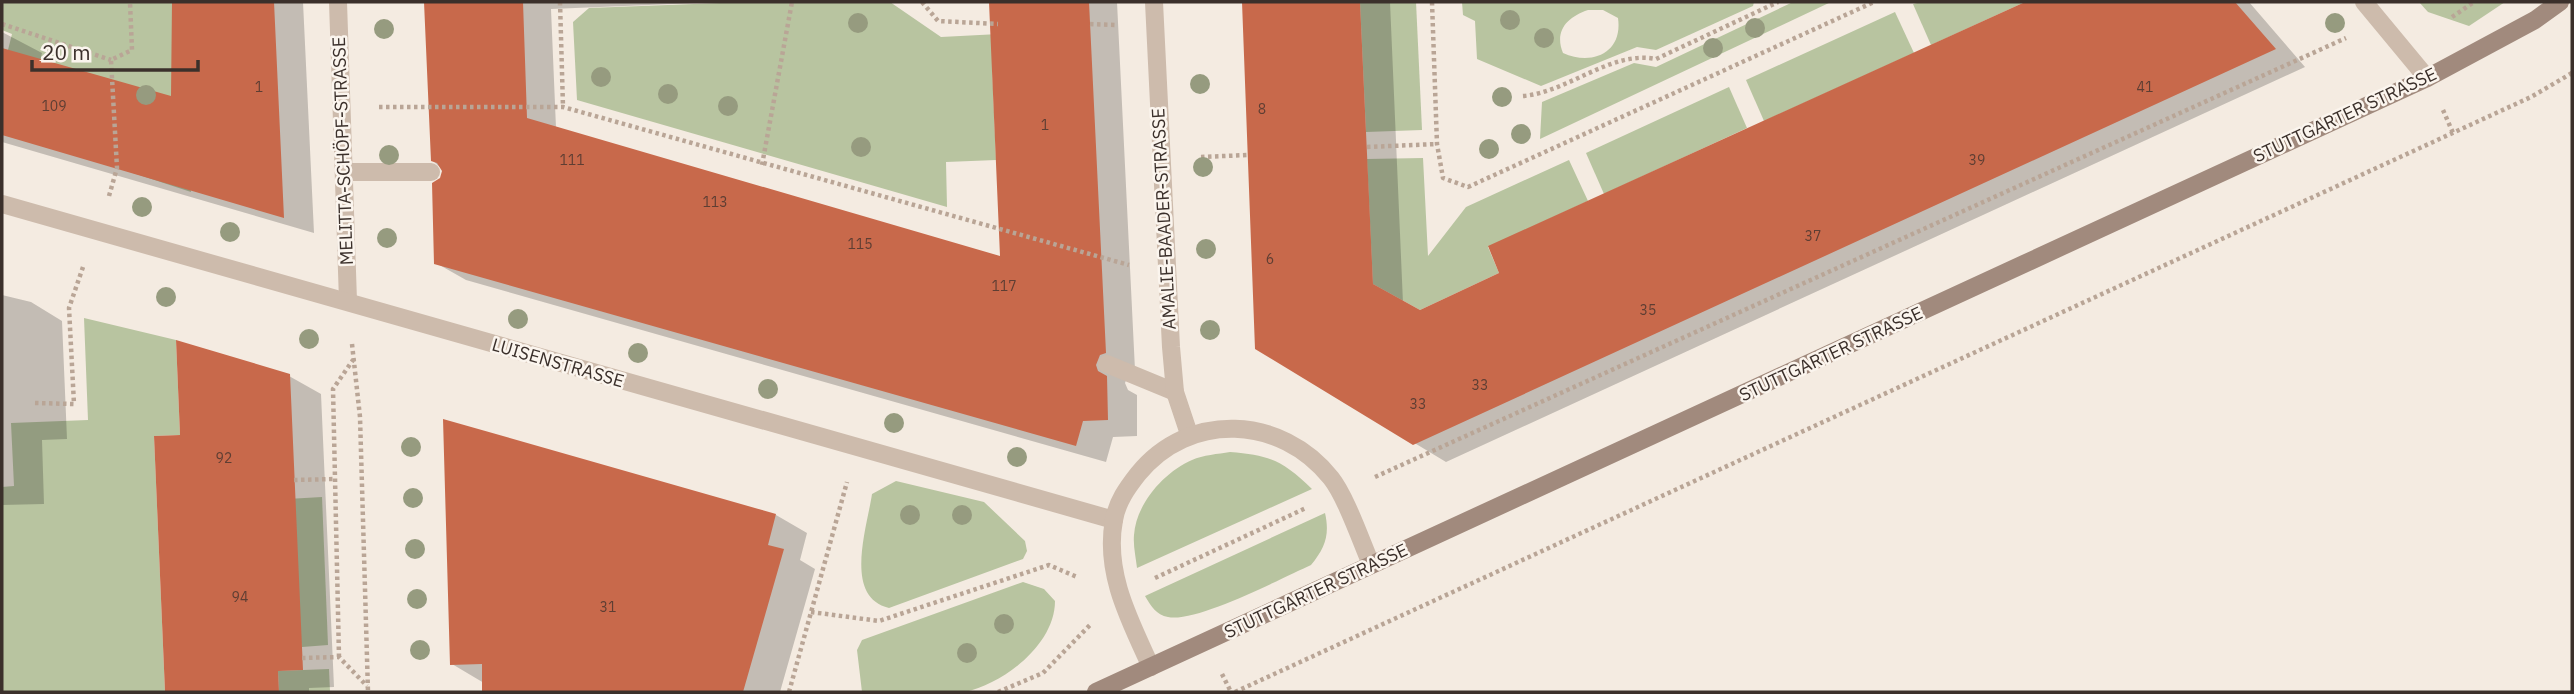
<svg xmlns="http://www.w3.org/2000/svg" width="2574" height="694" font-family="'IBM Plex Sans',sans-serif">
  <style>
    .green { fill: #b8c4a0; fill-rule: evenodd }
    .shadow { fill: #0003 }
    .building { fill: #c8694b }
    .lines { fill: none; stroke-linecap: round; stroke-linejoin: round }
    .path { stroke: #b9a596; stroke-width: 4.5; stroke-dasharray: 3.5 3.5; stroke-linecap: butt }
    .service { stroke: #cdbbac; stroke-width: 18 }
    .minor { stroke: #cdbbac; stroke-width: 18 }
    .secondary { stroke: #a18a7d; stroke-width: 18 }
    .tree { fill: #969b7f }
    .labels { text-anchor: middle; stroke-width: 5; stroke-linejoin: round; paint-order: stroke }
    .number-label { font-size: 14px; fill: #5e3e33 }
    .street-label { font-size: 18px; fill: #3b302b; stroke: #fbf5ee }
  </style>
  <rect width="100%" height="100%" fill="#f4ebe1"/>
  <g class="green">
    <polygon points="2,2 172,2 191,192 109,165 8,50 12,34 2,30"/>
    <polygon points="746,2 890,2 941,37 999,34 992,65 996,160 946,162 947,207 577,100 573,22 589,8"/>
    <polygon points="1360,2 1416,2 1422,130 1366,132"/>
    <path d="M1462,2H1754L1753,6L1656,50L1637,47L1541,86L1477,59L1475,21L1463,15ZM1588,10H1603L1618,18C1623,53 1592,66 1563,53C1554,31 1567,17 1588,10Z"/>
    <polygon points="1793,2 1831,2 1540,139 1542,102 1634,63 1656,67"/>
    <polygon points="1921,2 2025,2 1931,45 1913,4"/>
    <polygon points="2419,2 2505,2 2469,26 2428,12"/>
    <polygon points="1895,12 1914,53 1764,121 1746,80"/>
    <polygon points="1729,87 1747,128 1604,194 1586,153"/>
    <polygon points="1423,158 1428,256 1466,207 1569,160 1588,201 1488,247 1499,273 1420,310 1373,284 1367,159"/>
    <polygon points="84,318 176,340 180,435 154,436 165,692 2,692 2,487 14,486 11,423 88,420"/>
    <path d="M1230,452C1270,455 1283,461 1312,489L1137,568C1136,558 1133,546 1134,535C1136,504 1164,472 1192,460C1203,455 1218,454 1230,452Z"/>
    <path d="M896,481L984,502L1025,541L1027,551L1023,559L889,608C843,597 867,528 872,494Z"/>
    <polygon points="322,497 328,645 302,647 270,500"/>
    <path d="M1325,513C1330,535 1325,548 1311,565C1282,578 1196,623 1168,617C1156,615 1151,606 1145,596Z"/>
    <path d="M1023,582L1044,589L1055,601C1055,644 1005,683 965,692C943,694 888,692 862,692L857,650L862,640Z"/>
    <polygon points="329,669 330,692 279,692 278,671"/>
  </g>
  <g class="shadow">
    <polygon points="174,2 303,2 314,233 2,142 2,32 42,53 40,61 173,98"/>
    <polygon points="426,2 722,2 551,9 556,128 1002,258 990,2 1117,2 1135,370 1129,372 1125,383 1128,390 1137,395 1137,436 1113,437 1106,462 466,280 436,263 444,171 432,160"/>
    <polygon points="1243,2 1390,2 1403,303 1420,312 1501,274 1490,247 2030,2 2249,2 2305,67 1446,462 1257,348"/>
    <polygon points="2,295 31,302 62,321 67,439 42,440 44,504 2,505"/>
    <polygon points="289,376 321,394 334,687 309,688 309,692 167,692 156,438 182,437"/>
    <polygon points="776,515 807,533 800,560 815,569 780,692 484,692 484,683 452,664"/>
  </g>
  <g class="building">
    <polygon points="172,2 274,2 284,218 2,135 2,48 171,96"/>
    <polygon points="424,2 523,2 527,118 1000,256 989,2 1089,2 1106,353 1100,355 1096,365 1098,371 1107,376 1108,420 1083,421 1076,446 434,264 432,183 440,178 442,171 437,163 431,161"/>
    <polygon points="1242,2 1360,2 1373,284 1420,310 1499,273 1488,246 2025,2 2235,2 2276,49 1413,445 1255,349"/>
    <polygon points="176,340 290,374 303,670 278,671 279,692 165,692 154,436 180,435"/>
    <polygon points="443,419 776,514 768,545 784,549 743,692 482,692 482,664 450,665"/>
  </g>
  <g class="lines">
    <g class="path">
      <polyline points="560,2 563,107"/>
      <polyline points="922,2 938,21 998,24"/>
      <polyline points="1432,2 1437,144 1443,178 1468,187 1874,2"/>
      <polyline points="2452,17 2474,2"/>
      <polyline points="2,24 111,60"/>
      <polyline points="1090,24 1117,25"/>
      <path d="M1523,96C1569,92 1611,50 1656,59L1778,2"/>
      <polyline points="379,107 563,107 1129,265"/>
      <polyline points="2443,110 2453,133"/>
      <polyline points="1367,147 1437,144"/>
      <polyline points="1201,157 1247,155"/>
      <polyline points="762,165 792,2"/>
      <polyline points="109,196 117,168 111,60 132,50 130,2"/>
      <polyline points="352,344 360,417 368,692"/>
      <polyline points="35,403 74,404 69,308 83,267"/>
      <polyline points="1375,477 2346,38"/>
      <polyline points="294,480 334,479"/>
      <polyline points="1155,578 1306,508"/>
      <polyline points="811,612 879,621 1049,565 1077,577"/>
      <polyline points="339,657 333,389 353,360"/>
      <polyline points="302,658 339,657 367,686"/>
      <polyline points="1222,674 1231,692"/>
      <polyline points="789,692 847,482"/>
      <polyline points="998,692 1043,673 1090,625"/>
      <polyline points="1235,692 2531,97 2572,73"/>
    </g>
    <g class="service">
      <polyline points="344,172 431,172"/>
      <polyline points="1107,364 1175,392"/>
    </g>
    <g class="minor">
      <polyline points="338,2 348,301"/>
      <polyline points="1154,2 1171,347 1175,392 1189,434"/>
      <polyline points="2364,2 2427,78"/>
      <polyline points="2,204 1114,520"/>
      <path d="M1151,667C1130,621 1104,573 1114,520C1117,502 1127,488 1138,474C1189,411 1281,415 1331,478C1346,497 1361,541 1371,564"/>
    </g>
    <polyline class="secondary" points="1096,692 2427,78 2535,20 2560,2"/>
  </g>
  <g class="tree">
    <circle cx="1510" cy="20" r="10"/>
    <circle cx="858" cy="23" r="10"/>
    <circle cx="2335" cy="23" r="10"/>
    <circle cx="1755" cy="28" r="10"/>
    <circle cx="384" cy="29" r="10"/>
    <circle cx="1544" cy="38" r="10"/>
    <circle cx="1713" cy="48" r="10"/>
    <circle cx="601" cy="77" r="10"/>
    <circle cx="1200" cy="84" r="10"/>
    <circle cx="668" cy="94" r="10"/>
    <circle cx="146" cy="95" r="10"/>
    <circle cx="1502" cy="97" r="10"/>
    <circle cx="728" cy="106" r="10"/>
    <circle cx="1521" cy="134" r="10"/>
    <circle cx="861" cy="147" r="10"/>
    <circle cx="1489" cy="149" r="10"/>
    <circle cx="389" cy="155" r="10"/>
    <circle cx="1203" cy="167" r="10"/>
    <circle cx="142" cy="207" r="10"/>
    <circle cx="230" cy="232" r="10"/>
    <circle cx="387" cy="238" r="10"/>
    <circle cx="1206" cy="249" r="10"/>
    <circle cx="166" cy="297" r="10"/>
    <circle cx="518" cy="319" r="10"/>
    <circle cx="1210" cy="330" r="10"/>
    <circle cx="309" cy="339" r="10"/>
    <circle cx="638" cy="353" r="10"/>
    <circle cx="768" cy="389" r="10"/>
    <circle cx="894" cy="423" r="10"/>
    <circle cx="411" cy="447" r="10"/>
    <circle cx="1017" cy="457" r="10"/>
    <circle cx="413" cy="498" r="10"/>
    <circle cx="910" cy="515" r="10"/>
    <circle cx="962" cy="515" r="10"/>
    <circle cx="415" cy="549" r="10"/>
    <circle cx="417" cy="599" r="10"/>
    <circle cx="1004" cy="624" r="10"/>
    <circle cx="420" cy="650" r="10"/>
    <circle cx="967" cy="653" r="10"/>
  </g>
  <g class="labels">
    <g class="number-label">
      <text x="259" y="92">1</text>
      <text x="2145" y="92">41</text>
      <text x="54" y="111">109</text>
      <text x="1262" y="114">8</text>
      <text x="1045" y="130">1</text>
      <text x="572" y="165">111</text>
      <text x="1977" y="165">39</text>
      <text x="715" y="207">113</text>
      <text x="1813" y="241">37</text>
      <text x="860" y="249">115</text>
      <text x="1270" y="264">6</text>
      <text x="1004" y="291">117</text>
      <text x="1648" y="315">35</text>
      <text x="1480" y="390">33</text>
      <text x="1418" y="409">33</text>
      <text x="224" y="463">92</text>
      <text x="240" y="602">94</text>
      <text x="608" y="612">31</text>
    </g>
    <g class="street-label">
      <text transform="translate(2345 115) rotate(-25)" y="6">STUTTGARTER STRASSE</text>
      <text transform="translate(343 151) rotate(-92)" y="6">MELITTA-SCHÖPF-STRASSE</text>
      <text transform="translate(1164 219) rotate(-93)" y="6">AMALIE-BAADER-STRASSE</text>
      <text transform="translate(1831 354) rotate(-25)" y="6">STUTTGARTER STRASSE</text>
      <text transform="translate(558 363) rotate(16)" y="6">LUISENSTRASSE</text>
      <text transform="translate(1316 591) rotate(-25)" y="6">STUTTGARTER STRASSE</text>
    </g>
  </g>
  <rect width="2574" height="694" fill="none" stroke="#3b302b" stroke-width="7"/>
  <path d="M32 60v10h166v-10" fill="none" stroke="#3b302b" stroke-width="3.5"/>
  <text x="42" y="60" font-size="21" fill="#3b302b" stroke="#fbf5ee" stroke-width="5" paint-order="stroke">20 m</text>
</svg>
